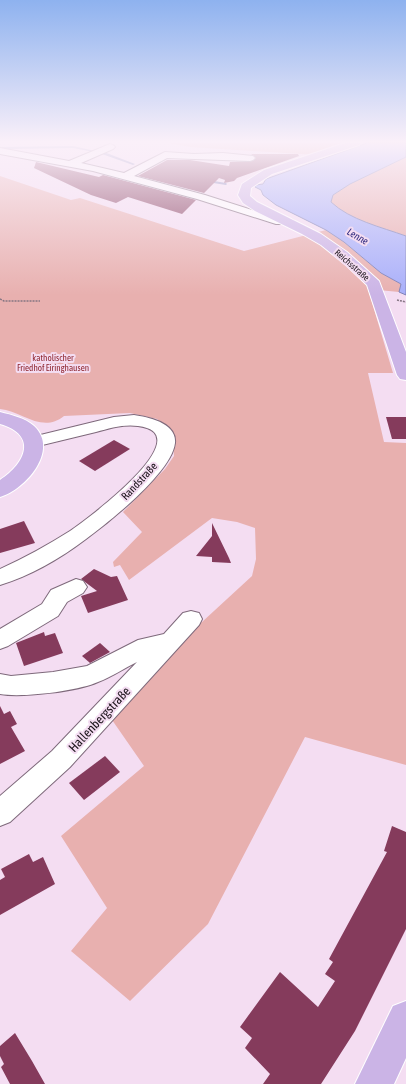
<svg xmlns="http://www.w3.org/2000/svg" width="406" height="1084" font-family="'Asap Condensed',sans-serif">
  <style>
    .green { fill: #e8b0af }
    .water { fill: #a8affa; stroke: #7e80b7 }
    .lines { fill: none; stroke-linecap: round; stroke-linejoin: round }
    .stream { fill: #7e80b7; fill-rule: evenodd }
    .building { fill: #853b5c }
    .minor-casing { stroke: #7e697b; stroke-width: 2 }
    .major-casing { stroke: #fff; stroke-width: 2 }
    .path { stroke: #857583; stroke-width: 1.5; stroke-dasharray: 2 1; stroke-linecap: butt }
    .minor { fill: #fff; fill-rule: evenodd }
    .major { fill: #cbb4e6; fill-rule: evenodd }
    .labels { text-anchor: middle; stroke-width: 4; stroke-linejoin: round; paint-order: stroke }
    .far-street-label { font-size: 9px; fill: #1b131a; stroke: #f4ddf2 }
    .far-park-label { font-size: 9px; fill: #8e2731; stroke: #f4ddf2 }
    .far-water-label { font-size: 10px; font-style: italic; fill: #302a7f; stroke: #f4ddf2 }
    .street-label { font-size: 11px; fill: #1b131a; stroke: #f4ddf2 }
    .near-street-label { font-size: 13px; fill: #1b131a; stroke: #f4ddf2 }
  </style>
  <rect width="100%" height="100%" fill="#f4ddf2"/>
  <g class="green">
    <polygon points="168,143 353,143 316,155 190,147"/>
    <path d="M406,157V236C381,227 350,220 330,202L333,195L350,184Z"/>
    <path d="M0,176L71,200L80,198L244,251L326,230L344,242L381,273L401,284L399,292L368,289L393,373H368L384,442L406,443V765L305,737L208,924L130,1001L71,951L107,908L61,836L144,766L110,717L196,625L202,622L252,576L256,559L255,528L237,522L212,518L129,580L120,565L114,567L113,562L142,532L123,512L165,469L174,456L173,439L166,426L157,419L130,413L64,416C42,434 22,411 0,409Z"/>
  </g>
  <path class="water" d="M367,143H406V157L350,184L333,195L331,202C350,220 381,227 406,236V295L399,292L401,284L381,273L344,242L326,230L276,205L263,195L261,190L255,187L256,185L263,184L266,179Z"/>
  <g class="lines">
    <g class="stream">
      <polygon points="73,146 95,151 94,152 73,148 0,149 0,147"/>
      <polygon points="102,152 104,152 135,164 133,165 102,154"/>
      <polygon points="208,180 226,183 227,184 226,185 207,182"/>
    </g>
  </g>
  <g class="building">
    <polygon points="251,154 298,154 299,156 237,178 234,181 224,183 225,180 219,178 204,193 138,176 167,160 190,160 229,166 230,162 253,161 256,158"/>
    <polygon points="36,162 99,177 103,175 196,200 182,214 128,197 116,203 91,195 34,168"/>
    <polygon points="386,417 406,417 406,439 392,439"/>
    <polygon points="114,440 130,449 95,471 79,461"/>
    <polygon points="24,521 35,543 0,553 0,529"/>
    <polygon points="212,523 229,558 231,563 212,562 212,557 196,556 212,536"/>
    <polygon points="94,569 111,577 117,576 128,600 88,613 81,596 97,591 81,579"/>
    <polygon points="44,632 45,636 55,633 63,653 24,666 16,643"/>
    <polygon points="100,643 110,652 90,663 82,656"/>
    <polygon points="0,706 4,714 10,711 17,724 11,727 25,751 0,764"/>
    <polygon points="105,756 120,772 84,800 69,783"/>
    <polygon points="392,826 406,832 406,929 355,1031 321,1084 263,1084 270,1074 245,1048 252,1038 240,1027 280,972 318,1007 335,981 325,974 333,962 329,959 387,852 384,851"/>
    <polygon points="29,854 33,862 43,857 55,884 0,915 0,880 5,877 1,869"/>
    <polygon points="15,1033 32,1061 45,1084 10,1084 1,1067 4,1064 0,1056 0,1046"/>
  </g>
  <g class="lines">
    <g class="minor-casing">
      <g id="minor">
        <polygon points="110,144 113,145 115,147 113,149 81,163 124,173 165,152 194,154 223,153 253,156 255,158 253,160 250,161 167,158 134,176 205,195 277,218 293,220 295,222 293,224 276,224 197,199 93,171 0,154 0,148 69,161"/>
        <path d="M134,415C148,417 177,423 175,443C172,472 109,522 86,539C61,558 30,576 0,585V569C24,558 48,545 70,531C85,521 203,434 138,426C124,424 110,428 96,432C75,437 55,442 34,447L28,446L25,442L28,438L114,417Z"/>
        <polygon points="76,579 83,581 87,587 83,593 67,602 58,616 8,646 0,649 0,629 42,604 51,590"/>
        <path d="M191,611L199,613L202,619L199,625L179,647L70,767L10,822L0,826V796L52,751L137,662C124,668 112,677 98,682C78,691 22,698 0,694V674L11,676L53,672L87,666L138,640L164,634L183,613Z"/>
      </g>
    </g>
    <g class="major-casing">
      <g id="major">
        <polygon points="345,143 360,143 359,145 272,174 251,188 250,196 257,202 321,234 347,252 379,281 406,352 406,380 400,379 397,375 367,285 346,265 321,245 302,234 255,211 243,203 238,195 242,184 264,170"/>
        <path d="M0,412C12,415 25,418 34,426C60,450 25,490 0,497V480C26,463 38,435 0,424Z"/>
        <polygon points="406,1001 406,1058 394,1084 355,1084 393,1006"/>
      </g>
    </g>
    <g class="path">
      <polyline points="0,299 4,301 40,301"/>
      <polyline points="397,300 406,302"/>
    </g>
    <use href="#minor" class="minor"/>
    <use href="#major" class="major"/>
  </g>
  <linearGradient id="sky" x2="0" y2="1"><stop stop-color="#8eb2ef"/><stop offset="0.48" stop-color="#faf0f9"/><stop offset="1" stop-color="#faf0f9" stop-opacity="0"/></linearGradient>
  <rect width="406" height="295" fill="url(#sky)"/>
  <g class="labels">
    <g class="far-street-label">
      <text transform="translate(352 265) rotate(41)" y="3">Reichsstraße</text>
    </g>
    <g class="far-park-label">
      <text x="53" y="361">katholischer<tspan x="53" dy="10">Friedhof Eiringhausen</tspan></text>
    </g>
    <g class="far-water-label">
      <text transform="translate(358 236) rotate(30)" y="4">Lenne</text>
    </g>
    <g class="street-label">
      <text transform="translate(139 481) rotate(-47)" y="4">Randstraße</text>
    </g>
    <g class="near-street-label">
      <text transform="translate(99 719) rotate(-47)" y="5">Hallenbergstraße</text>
    </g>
  </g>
</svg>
